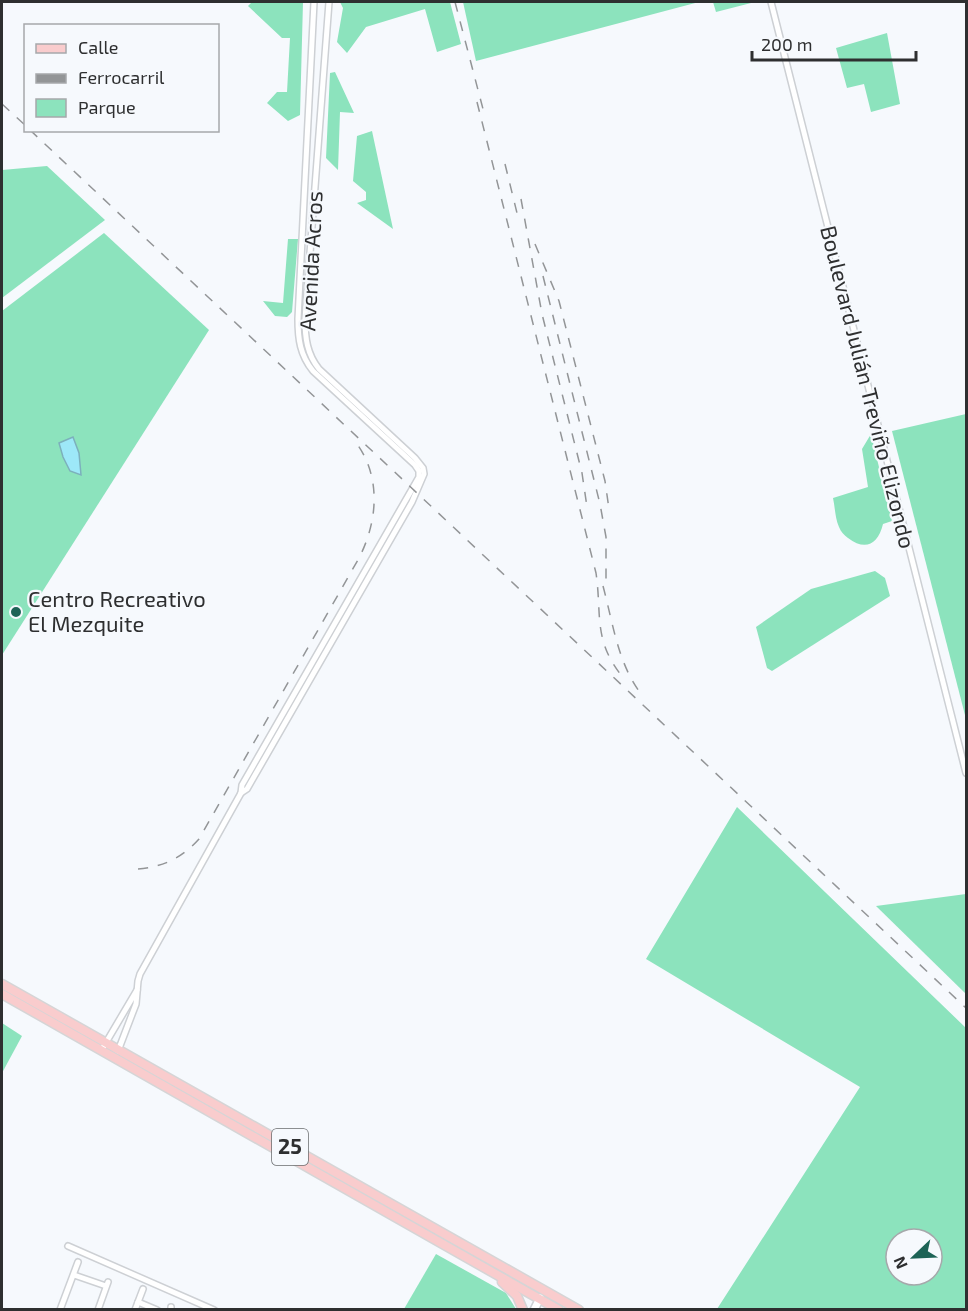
<svg xmlns="http://www.w3.org/2000/svg" width="968" height="1311" font-family="'Exo 2',sans-serif">
  <style>
    .green { fill: #8ce3bd; fill-rule: evenodd }
    .water { fill: #9de8f8; stroke: #7cb0bc; stroke-width: 1.5 }
    .lines { fill: none; stroke-linecap: round; stroke-linejoin: round }
    .street-casing { stroke: #cdd0d4; stroke-width: 8 }
    .secondary-casing { stroke: #cdd0d4; stroke-width: 10 }
    .primary-casing { stroke: #d5d5d6; stroke-width: 11 }
    .street { stroke: #fff; stroke-width: 5 }
    .secondary { stroke: #fff; stroke-width: 7 }
    .primary { stroke: #f9cccd; stroke-width: 8 }
    .rail { stroke: #939597; stroke-width: 1.5; stroke-dasharray: 10 10; stroke-linecap: butt }
    .poi-dot { fill: #1d6356; stroke: #f6f9fd; stroke-width: 2 }
    .labels { text-anchor: middle; stroke-width: 4.5; stroke-linejoin: round; paint-order: stroke }
    .shield { fill: #f6f9fd; stroke: #6a6c6e; stroke-width: 1.5 }
    .shield-label { font-size: 21px; font-weight: bold; fill: #2e2f30 }
    .street-label { font-size: 22px; fill: #2e2f30; stroke: #f6f9fd }
    .poi-label { font-size: 22px; fill: #2e2f30; stroke: #f6f9fd; text-anchor: start }
  </style>
  <rect width="100%" height="100%" fill="#f6f9fd"/>
  <g class="green">
    <polygon points="252,2 303,2 300,115 288,121 267,103 277,92 287,92 290,38 282,38 248,6"/>
    <polygon points="340,2 450,2 461,44 437,52 425,9 366,27 347,53 337,42 343,8"/>
    <polygon points="463,2 699,2 476,61"/>
    <polygon points="713,2 755,2 716,12"/>
    <polygon points="887,33 900,104 871,112 864,84 847,88 836,48"/>
    <polygon points="335,72 354,113 340,112 338,170 326,158 330,73"/>
    <polygon points="372,131 393,229 357,203 366,200 366,192 353,181 357,136"/>
    <polygon points="47,166 105,220 2,298 2,170"/>
    <polygon points="104,233 209,330 2,655 2,311"/>
    <polygon points="288,239 298,239 292,312 287,317 275,316 263,301 283,303"/>
    <polygon points="966,414 966,719 892,431"/>
    <path d="M871,434L892,521L883,524C878,545 865,551 848,538C844,535 841,532 839,527C835,518 835,507 833,498L868,487L862,449Z"/>
    <polygon points="875,571 885,578 890,596 772,671 767,668 756,627 811,589"/>
    <path d="M737,807L966,1028V1309H717L860,1087L646,959ZM896,1239H932V1275H896Z"/>
    <polygon points="966,894 966,994 876,906"/>
    <polygon points="2,1023 22,1036 2,1073"/>
    <polygon points="436,1254 506,1293 516,1309 404,1309"/>
  </g>
  <polygon class="water" points="73,437 79,453 81,475 70,471 63,457 59,443"/>
  <g class="lines">
    <g class="street-casing">
      <g id="street">
        <polyline points="771,2 966,773"/>
        <path d="M241,793L247,789L412,502L424,474L423,468L415,458L319,369C307,354 305,338 305,319L329,2"/>
        <polyline points="101,1051 137,990"/>
        <path d="M118,1051L136,1004L138,981L140,974L241,793L242,785L419,477V471L415,465L313,371C300,355 298,339 298,319L314,2"/>
        <polyline points="68,1246 214,1310"/>
        <polyline points="74,1275 106,1286"/>
        <polyline points="138,1302 157,1310"/>
        <polyline points="60,1310 78,1262"/>
        <polyline points="98,1310 108,1282"/>
        <polyline points="135,1310 143,1289"/>
        <polyline points="171,1310 171,1307"/>
      </g>
    </g>
    <g class="secondary-casing">
      <polyline id="secondary" points="534,1310 540,1298"/>
    </g>
    <g class="primary-casing">
      <g id="primary">
        <polyline points="2,984 579,1310"/>
        <polyline points="2,994 559,1310"/>
        <polyline points="502,1282 517,1296 523,1310"/>
      </g>
    </g>
    <use href="#street" class="street"/>
    <use href="#secondary" class="secondary"/>
    <use href="#primary" class="primary"/>
    <g class="rail">
      <polyline points="455,2 483,109"/>
      <path d="M477,102L596,573C602,614 593,639 621,675"/>
      <polyline points="2,104 26,126"/>
      <polyline points="30,130 966,1008"/>
      <polyline points="505,164 517,213"/>
      <polyline points="521,199 542,314 582,473 587,507"/>
      <polyline points="535,244 559,301 605,481 609,509"/>
      <polyline points="543,276 600,504 606,537 606,586"/>
      <path d="M603,586C613,623 618,665 642,695"/>
      <path d="M138,869C163,867 182,858 199,839L359,558C378,521 382,475 354,440"/>
    </g>
  </g>
  <circle class="poi-dot" cx="16" cy="612" r="6"/>
  <g class="labels">
    <rect class="shield" x="272" y="1129" width="36" height="36" rx="4.5"/>
    <g class="shield-label">
      <text x="290" y="1154">25</text>
    </g>
    <g class="street-label">
      <text transform="translate(311 261) rotate(-87)" y="8">Avenida Acros</text>
      <text transform="translate(868 387) rotate(76)" y="8">Boulevard Julián Treviño Elizondo</text>
    </g>
    <g class="poi-label">
      <text x="28" y="607">Centro Recreativo<tspan x="28" dy="25">El Mezquite</tspan></text>
    </g>
  </g>
  <rect width="968" height="1311" fill="none" stroke="#2e2f30" stroke-width="6"/>
  <rect x="24" y="24" width="195" height="108" fill="#f6f9fd" stroke="#a6a8ab" stroke-width="1.5"/>
  <rect x="36" y="44" width="30" height="9" fill="#f9cccd" stroke="#a6a8ab" stroke-width="1.5"/>
  <text x="78" y="54" font-size="18" fill="#2e2f30">Calle</text>
  <rect x="36" y="74" width="30" height="9" fill="#939597" stroke="#a6a8ab" stroke-width="1.5"/>
  <text x="78" y="84" font-size="18" fill="#2e2f30">Ferrocarril</text>
  <rect x="36" y="99" width="30" height="18" fill="#8ce3bd" stroke="#a6a8ab" stroke-width="1.5"/>
  <text x="78" y="114" font-size="18" fill="#2e2f30">Parque</text>
  <g transform="translate(914 1257) rotate(247)"><circle r="28" fill="#f6f9fd" stroke="#a6a8ab" stroke-width="1.5"/>
  <path d="M0-4.5L10 22L0 15L-10 22Z" fill="#1d6356"/>
  <text y="-9" font-size="16" font-weight="bold" text-anchor="middle" fill="#2e2f30">N</text>
  </g>
  <path d="M752 51v9h164v-9" fill="none" stroke="#2e2f30" stroke-width="3"/>
  <text x="761" y="51" font-size="18" fill="#2e2f30" stroke="#f6f9fd" stroke-width="4.5" paint-order="stroke">200 m</text>
</svg>
